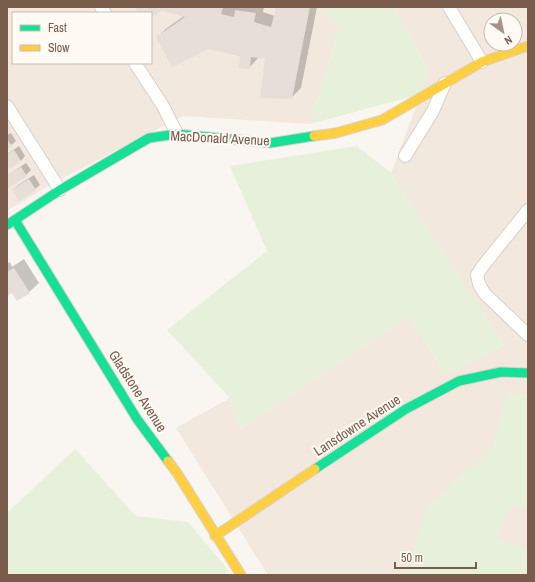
<svg xmlns="http://www.w3.org/2000/svg" width="535" height="582" font-family="'Archivo Narrow',sans-serif">
  <style>
    .residential { fill: #f2e8de; fill-rule: evenodd }
    .green { fill: #e7f0db }
    .shadow { fill: #0003 }
    .building { fill: #e6ded7 }
    .lines { fill: none; stroke-linecap: round; stroke-linejoin: round }
    .street-casing { stroke: #d7d1cb; stroke-width: 14 }
    .fast-casing { stroke: #d9d2cb; stroke-width: 11 }
    .slow-casing { stroke: #d9d2cb; stroke-width: 11 }
    .street { stroke: #fefefd; stroke-width: 12 }
    .fast { stroke: #16e098; stroke-width: 9 }
    .slow { stroke: #ffcf43; stroke-width: 9 }
    .labels { text-anchor: middle; stroke-width: 4; stroke-linejoin: round; paint-order: stroke }
    .street-label { font-size: 14px; fill: #7a5c4d; stroke: #fffaf3 }
  </style>
  <rect width="100%" height="100%" fill="#f9f5f0"/>
  <g class="residential">
    <path d="M7,7H317L340,26L310,124L183,116L53,183L7,211ZM13,13H151V63H13Z"/>
    <path d="M394,7H528V575H268L176,428L230,398L241,429L408,317L446,375L504,345L391,173L429,72ZM491,20H515V44H491Z"/>
  </g>
  <g class="green">
    <polygon points="317,7 394,7 429,72 421,94 310,124 340,26"/>
    <polygon points="357,146 391,173 504,345 446,375 408,317 241,429 230,398 167,330 267,251 230,166"/>
    <polygon points="528,393 528,510 512,505 496,538 528,549 528,575 406,575 426,509 492,447 506,395"/>
    <polygon points="75,449 136,516 188,522 229,571 223,575 7,575 7,513"/>
  </g>
  <g class="shadow">
    <polygon points="136,7 264,7 263,12 275,16 277,7 317,7 301,88 291,98 266,58 259,57 249,68 241,56 157,37 167,28 184,16 162,10 151,16 151,13 139,13"/>
    <polygon points="11,133 16,141 7,149 7,135"/>
    <polygon points="19,146 25,156 21,161 7,162 7,154"/>
    <polygon points="26,163 31,170 26,175 9,186 7,184 7,176"/>
    <polygon points="34,175 40,185 35,189 13,189 18,185"/>
    <polygon points="24,259 39,283 29,292 12,291 7,295 7,264 10,262 12,267"/>
  </g>
  <g class="building">
    <polygon points="135,7 223,7 221,14 234,17 235,10 256,13 254,22 271,27 276,7 310,7 292,99 260,98 265,59 251,57 250,69 239,68 240,56 208,49 172,67 156,37 185,17 162,11 151,17 151,13 138,13"/>
    <polygon points="7,139 12,146 7,150"/>
    <polygon points="14,150 21,161 10,169 7,163 7,154"/>
    <polygon points="21,167 27,176 8,188 7,186 7,176"/>
    <polygon points="29,179 36,190 19,201 12,189"/>
    <polygon points="14,268 30,293 17,301 12,293 7,296 7,272"/>
  </g>
  <g class="lines">
    <g class="street-casing">
      <g id="street">
        <polyline points="101,7 105,13"/>
        <polyline points="449,7 482,62"/>
        <polyline points="135,63 163,106 177,134"/>
        <polyline points="7,106 60,190"/>
        <polyline points="405,156 433,111 445,83"/>
        <polyline points="528,210 482,267 477,275 479,284 484,293 528,335"/>
      </g>
    </g>
    <g class="fast-casing">
      <g id="fast">
        <polyline points="15,220 137,419 168,461"/>
        <polyline points="7,225 60,190 149,138 177,134 270,143 314,136"/>
        <polyline points="315,469 406,409 459,381 501,372 528,373"/>
      </g>
    </g>
    <g class="slow-casing">
      <g id="slow">
        <polyline points="314,136 336,133 382,120 482,62 528,46"/>
        <polyline points="168,461 177,473 241,575"/>
        <polyline points="215,536 315,469"/>
      </g>
    </g>
    <use href="#street" class="street"/>
    <use href="#fast" class="fast"/>
    <use href="#slow" class="slow"/>
  </g>
  <g class="labels">
    <g class="street-label">
      <text transform="translate(220 138) rotate(3)" y="5">MacDonald Avenue</text>
      <text transform="translate(138 391) rotate(57)" y="5">Gladstone Avenue</text>
      <text transform="translate(357 425) rotate(-33)" y="5">Lansdowne Avenue</text>
    </g>
  </g>
  <rect width="535" height="582" fill="none" stroke="#7a5c4d" stroke-width="16"/>
  <rect x="12" y="12" width="140" height="52" fill="#fffaf3" stroke="#cabbb1"/>
  <rect x="20" y="25" width="20" height="6" fill="#16e098" stroke="#cabbb1"/>
  <text x="48" y="32" font-size="12" fill="#7a5c4d">Fast</text>
  <rect x="20" y="45" width="20" height="6" fill="#ffcf43" stroke="#cabbb1"/>
  <text x="48" y="52" font-size="12" fill="#7a5c4d">Slow</text>
  <g transform="translate(503 32) rotate(147)"><circle r="19" fill="#fffaf3" stroke="#cabbb1"/>
  <path d="M0-3L7 15L0 10L-7 15Z" fill="#a69286"/>
  <text y="-6" font-size="11" font-weight="bold" text-anchor="middle" fill="#7a5c4d">N</text>
  </g>
  <path d="M395 562v6h81v-6" fill="none" stroke="#7a5c4d" stroke-width="2"/>
  <text x="401" y="562" font-size="12" fill="#7a5c4d" stroke="#fffaf3" stroke-width="3" paint-order="stroke">50 m</text>
</svg>
